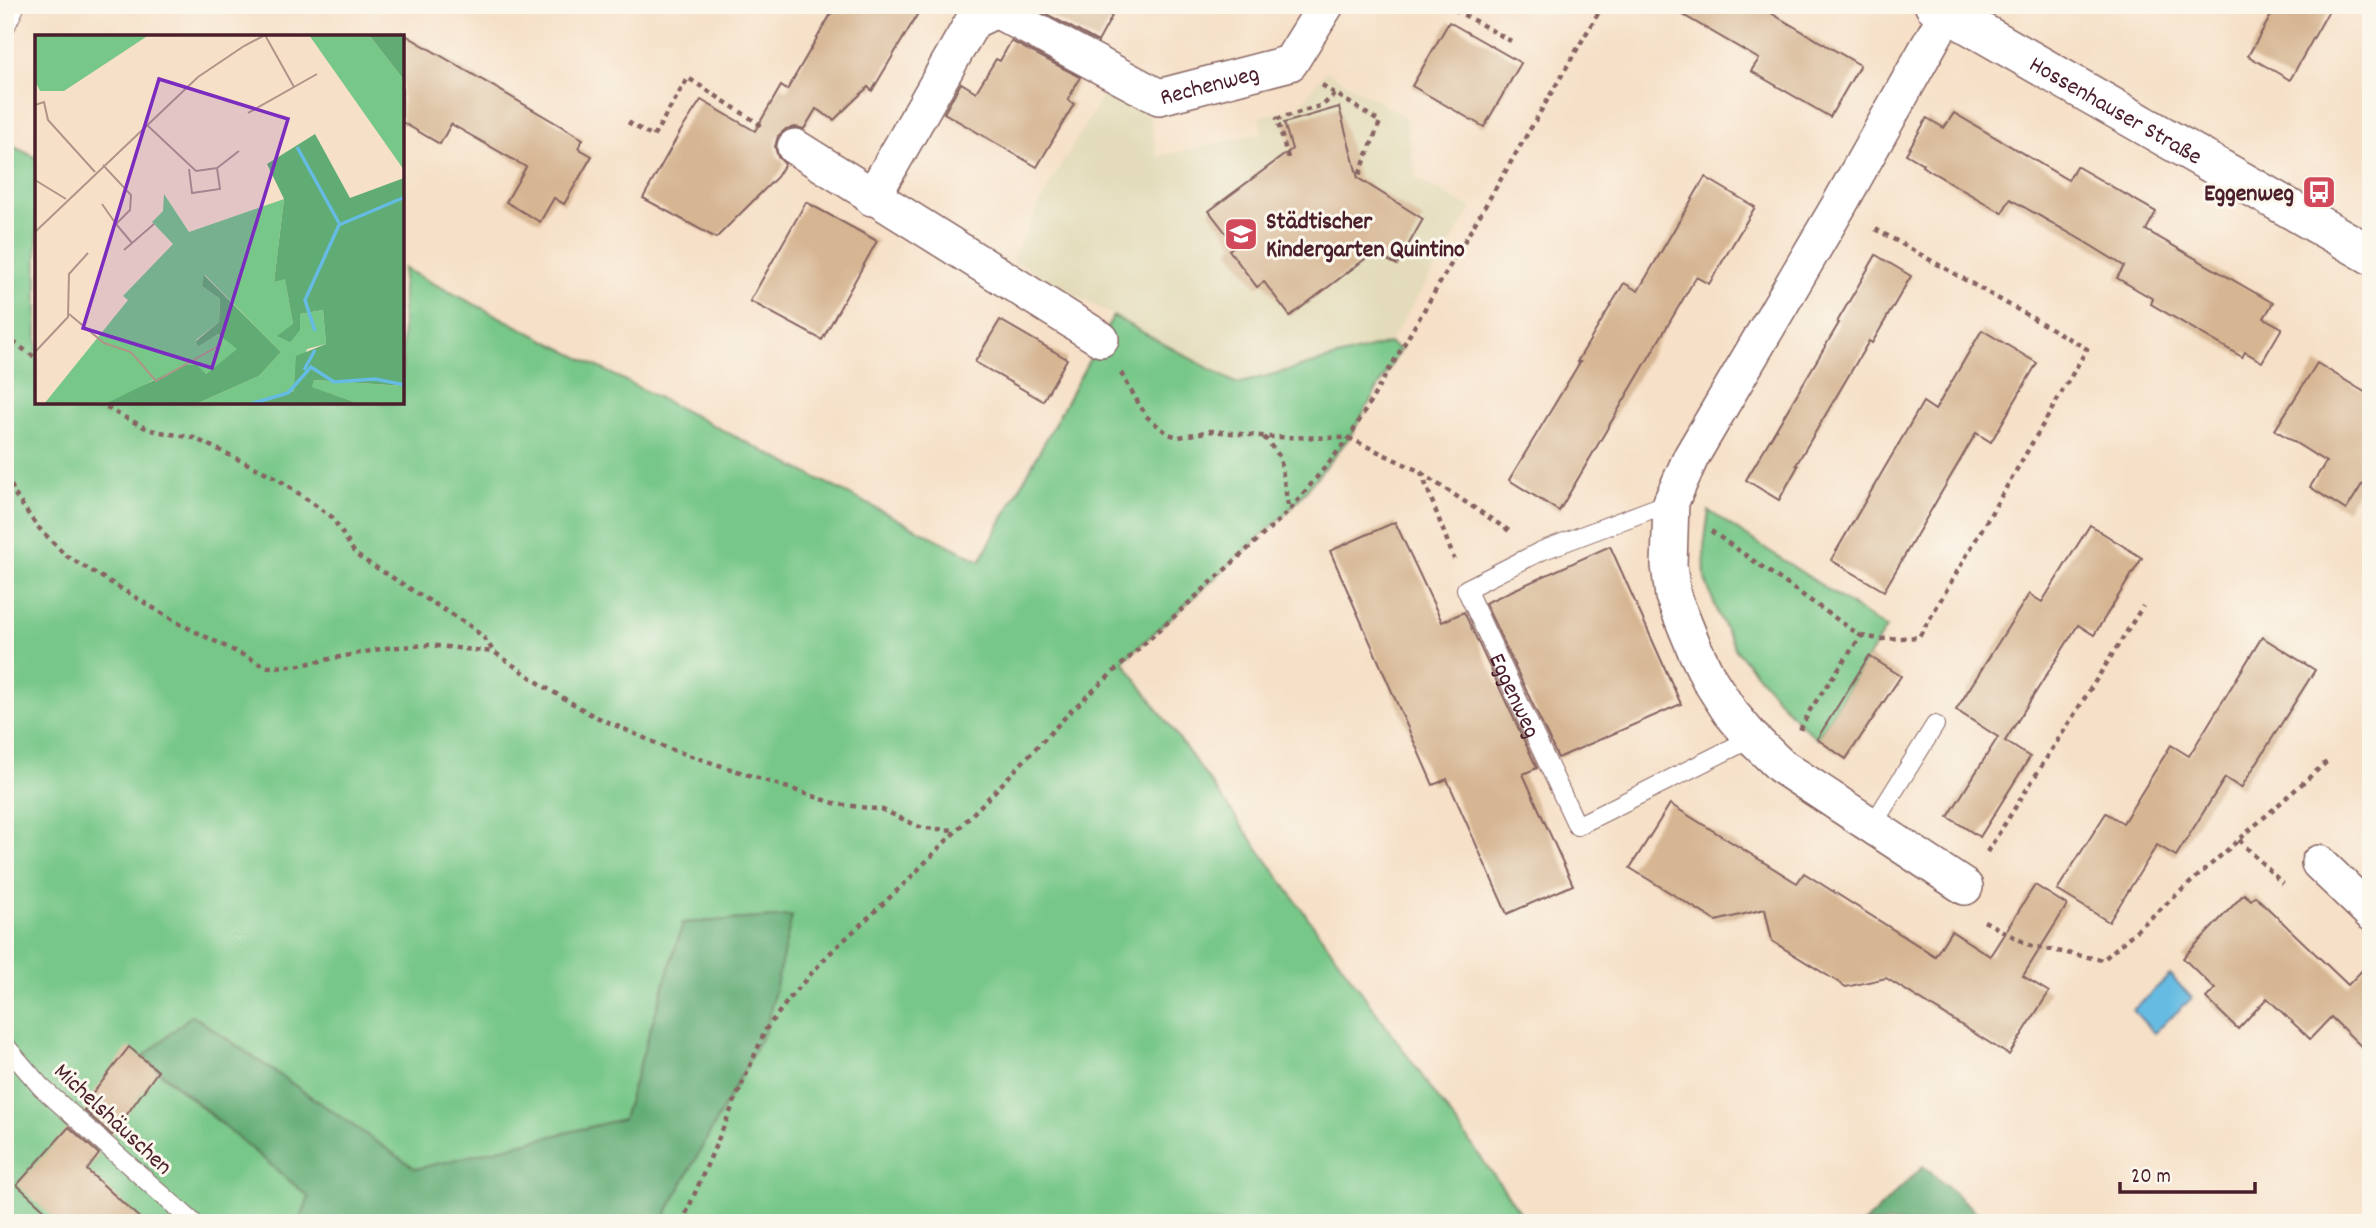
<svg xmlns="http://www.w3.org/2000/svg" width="2376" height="1228" font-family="Dekko,sans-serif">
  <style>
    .built { fill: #e3dbba }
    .green { fill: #77c788; stroke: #60735a; stroke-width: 2 }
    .forest { fill: #61ac74; stroke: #566650; stroke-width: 2 }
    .water { fill: #65bbe2; stroke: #586d86; stroke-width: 2 }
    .building { fill: #d6b592 }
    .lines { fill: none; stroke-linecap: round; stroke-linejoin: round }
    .service-casing { stroke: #866362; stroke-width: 20 }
    .minor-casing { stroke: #866362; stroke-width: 38 }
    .tertiary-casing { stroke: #866362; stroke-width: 41 }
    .path { stroke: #866362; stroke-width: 4.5; stroke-dasharray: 5 5; stroke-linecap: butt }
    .service { stroke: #fff; stroke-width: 18 }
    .minor { stroke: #fff; stroke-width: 35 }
    .tertiary { stroke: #fff; stroke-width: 38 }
    .labels { text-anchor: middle; stroke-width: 6; stroke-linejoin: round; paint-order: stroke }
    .street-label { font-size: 24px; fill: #4a1f2b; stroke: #fbf7ec }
    .poi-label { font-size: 24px; font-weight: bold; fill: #4a1f2b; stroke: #fbf7ec; text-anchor: end }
    .inset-river { fill: none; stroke: #65bbe2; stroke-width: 3.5 }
    .inset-road { fill: none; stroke: #b19389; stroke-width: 2 }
    .view { fill: #7b2cbf; fill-opacity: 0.15; stroke: #7b2cbf; stroke-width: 3.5 }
    .inset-edge { fill: none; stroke: #4a1f2b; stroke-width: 3.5 }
  </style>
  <rect width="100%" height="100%" fill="#fbf7ec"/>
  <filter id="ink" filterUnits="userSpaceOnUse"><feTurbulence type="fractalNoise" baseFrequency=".0143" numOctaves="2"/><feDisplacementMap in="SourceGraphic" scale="14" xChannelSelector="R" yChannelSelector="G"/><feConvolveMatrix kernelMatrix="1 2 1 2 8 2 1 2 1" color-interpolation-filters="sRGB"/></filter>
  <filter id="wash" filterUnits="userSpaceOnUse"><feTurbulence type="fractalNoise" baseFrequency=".00686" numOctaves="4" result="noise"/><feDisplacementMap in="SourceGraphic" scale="28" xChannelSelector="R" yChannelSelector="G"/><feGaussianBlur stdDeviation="1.57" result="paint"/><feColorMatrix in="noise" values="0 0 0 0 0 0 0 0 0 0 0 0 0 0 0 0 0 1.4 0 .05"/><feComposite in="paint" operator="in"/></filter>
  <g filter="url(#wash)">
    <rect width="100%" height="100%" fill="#f6e0c7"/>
    <polygon class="built" points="1326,71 1405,117 1416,179 1472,208 1389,343 1237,384 1012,260 1051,182 1105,92 1149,115 1158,157 1262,133 1259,117 1298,108"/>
    <g class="green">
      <polygon points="5,143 37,158 37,402 402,402 403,268 980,561 1113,316 1237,384 1389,343 1400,350 1349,438 1289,511 1123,661 1528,1223 661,1223 766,1029 791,916 683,923 623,1119 416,1169 192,1015 158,1071 309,1197 299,1223 5,1223"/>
      <polygon points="1709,511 1886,628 1817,739 1791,714 1736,650 1718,614 1705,579 1704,547"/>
    </g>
    <g class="forest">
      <polygon points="792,916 766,1029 661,1223 299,1223 309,1197 143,1057 192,1015 416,1169 623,1119 683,923"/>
      <polygon points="1923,1166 1989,1223 1864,1223"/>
    </g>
    <polygon class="water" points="2170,975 2192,998 2154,1033 2133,1010"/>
    <g id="blocks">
      <g class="building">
        <polygon points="836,5 923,5 872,91 868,87 834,120 816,109 804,129 795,127 786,129 778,136 775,147 778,157 785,164 777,177 716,238 643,198 680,132 701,100 755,131 781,86 787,90"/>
        <polygon points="1030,5 1091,5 1112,16 1098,42"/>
        <polygon points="1666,5 1757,5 1860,65 1830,117 1751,71 1759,59"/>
        <polygon points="2277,5 2332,5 2290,80 2248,56"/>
        <polygon points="1449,22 1521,63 1484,127 1412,86"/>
        <polygon points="402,33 583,139 578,148 592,156 564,204 554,198 540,222 506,202 526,167 451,124 440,144 402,122"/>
        <polygon points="1011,41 1080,77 1068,100 1074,104 1037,167 944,113 961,83 976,92 996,59 1000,61"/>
        <polygon points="1339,107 1358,178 1423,219 1397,265 1373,253 1290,316 1264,282 1257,287 1229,250 1235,245 1209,211 1292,149 1284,123"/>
        <polygon points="1954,113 2068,180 2076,166 2156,212 2146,230 2273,303 2264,318 2282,328 2262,362 2245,352 2242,357 2151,304 2153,299 2117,278 2124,266 2085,242 2010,199 2002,213 1922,166 1923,164 1906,154 1927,118 1944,128"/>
        <polygon points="1705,177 1755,207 1709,284 1696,277 1559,511 1509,480 1580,362 1577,362 1624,283 1638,291"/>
        <polygon points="806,202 877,241 822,340 750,301"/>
        <polygon points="1876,255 1911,276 1872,343 1869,341 1796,465 1798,466 1779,500 1746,480 1839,323 1837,322"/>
        <polygon points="1000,320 1067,359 1043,401 975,362"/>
        <polygon points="1982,330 2037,363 1991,442 1976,433 1884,591 1831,560 1923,402 1935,410"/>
        <polygon points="2317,363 2371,396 2371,470 2346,510 2310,487 2326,462 2275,430"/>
        <polygon points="1395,522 1442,622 1464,612 1537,768 1523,774 1573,885 1507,914 1447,779 1433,785 1330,551"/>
        <polygon points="2090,525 2142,558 2094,635 2078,625 2005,741 2030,757 1980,837 1948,817 1998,737 1956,710 2029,594 2042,602"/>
        <polygon points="1610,546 1681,704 1558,758 1485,603"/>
        <polygon points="2262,637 2315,670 2241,788 2225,778 2176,856 2157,845 2109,922 2057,890 2106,813 2123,823 2171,745 2189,756"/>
        <polygon points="1869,656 1901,676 1846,759 1817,739"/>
        <polygon points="1670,804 1797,883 1804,873 1935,956 1951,931 1990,956 2035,885 2067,905 2023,976 2049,992 2009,1055 1886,978 1846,987 1772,941 1765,909 1716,921 1630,868"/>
        <polygon points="2244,894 2251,900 2255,896 2348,985 2371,961 2371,1056 2331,1017 2310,1039 2267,998 2238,1029 2206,998 2215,989 2183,958"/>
        <polygon points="129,1047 158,1071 112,1135 84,1110 86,1107 84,1105"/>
        <polygon points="69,1127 99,1154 87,1170 145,1223 59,1223 17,1185"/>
      </g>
    </g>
  </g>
  <g filter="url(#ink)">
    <use href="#blocks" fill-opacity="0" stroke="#866362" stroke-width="2"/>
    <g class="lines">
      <g class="service-casing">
        <g id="service">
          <polyline points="5,28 16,5"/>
          <path id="s1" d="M1671,502L1541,551L1466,589L1577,826L1752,738"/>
          <polyline points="1872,826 1935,725"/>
          <polyline points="5,1045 41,1087 194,1223"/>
        </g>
      </g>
      <g class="minor-casing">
        <g id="minor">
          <polyline points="1947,13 1838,207 1691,457 1671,502 1669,565 1673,596 1695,650 1709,679 1730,712 1752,738 1781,766 1965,887"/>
          <polyline points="795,147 1101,339"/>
          <path id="s2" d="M872,198L973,21L996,10L1159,97L1290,63L1326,5"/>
          <polyline points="2319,863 2371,913"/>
        </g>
      </g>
      <g class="tertiary-casing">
        <g id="tertiary">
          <path id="s3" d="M1934,5L2371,255"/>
        </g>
      </g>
      <g class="path">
        <polyline points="1394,5 1401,9 1415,5"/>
        <polyline points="1446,5 1511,41"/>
        <polyline points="1322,85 1380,122 1358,178"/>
        <polyline points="628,122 653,137 688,78 761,125"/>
        <polyline points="1288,158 1277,119 1323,105 1335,94"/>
        <polyline points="5,336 37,359"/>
        <polyline points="1121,373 1146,416 1168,434 1179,437 1211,431 1270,437 1349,438 1421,472 1454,559"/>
        <polyline points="98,402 112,411 150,430 194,438 275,477 332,517 356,555 470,626 484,638 494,652 548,689 592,715 667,748 837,804 883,810 922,828 956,830"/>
        <polyline points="1264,437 1280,457 1289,511"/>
        <polyline points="5,466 14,493 36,525 65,555 180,624 267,667 295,666 385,648 429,645 493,652"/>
        <polyline points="1421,473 1511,532"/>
        <polyline points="1711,531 1861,636 1810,710 1800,730"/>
        <polyline points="1861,636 1880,639 1919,637 2087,349 1872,227"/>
        <polyline points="2239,840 2283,884"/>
        <polyline points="1987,852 2143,606"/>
        <polyline points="1984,921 2031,946 2103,960 2330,759"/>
        <polyline points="682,1223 766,1029 793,994 827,956 904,884 1000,786 1072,710 1289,511 1349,438 1603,5"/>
      </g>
      <use href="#service" class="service"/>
      <use href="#minor" class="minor"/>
      <use href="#tertiary" class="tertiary"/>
    </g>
  </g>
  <defs>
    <g id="bus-square" transform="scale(1.75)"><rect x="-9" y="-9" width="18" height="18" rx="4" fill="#d1495b" stroke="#fbf7ec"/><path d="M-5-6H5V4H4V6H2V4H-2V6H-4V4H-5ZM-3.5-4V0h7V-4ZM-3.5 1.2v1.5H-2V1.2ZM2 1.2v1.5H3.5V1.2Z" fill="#fff"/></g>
    <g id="school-square" transform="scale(1.75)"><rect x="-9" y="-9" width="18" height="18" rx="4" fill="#d1495b" stroke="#fbf7ec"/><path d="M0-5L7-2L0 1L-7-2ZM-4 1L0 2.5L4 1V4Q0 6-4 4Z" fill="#fff"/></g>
  </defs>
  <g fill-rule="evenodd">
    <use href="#bus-square" x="2319" y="192"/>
    <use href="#school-square" x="1241" y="234"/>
  </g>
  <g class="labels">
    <g class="street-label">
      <text dy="8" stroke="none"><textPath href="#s2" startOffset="466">Rechenweg</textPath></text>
      <text dy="8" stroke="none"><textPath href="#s3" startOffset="210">Hossenhauser Straße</textPath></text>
      <text dy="8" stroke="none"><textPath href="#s1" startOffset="340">Eggenweg</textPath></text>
      <text transform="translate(114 1118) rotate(43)" y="8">Michelshäuschen</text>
    </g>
    <g class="poi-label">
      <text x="2294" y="200">Eggenweg</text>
      <text x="1266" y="228" text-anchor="start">Städtischer<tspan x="1266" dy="28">Kindergarten Quintino</tspan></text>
    </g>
  </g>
  <g transform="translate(35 35)">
    <rect width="369" height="369" fill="#f6e0c7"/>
    <path d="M0,0H114L29,56H5L0,46ZM274,0H334L369,45V135ZM129,159L154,197L249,164L239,247L250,243L258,289L255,307L265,279L288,275L291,309L272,314L259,356L218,369H161L224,341L246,317L170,240L167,251L185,264L184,287L161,305L163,312L183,299L203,314L171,339L118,345L80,367L9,369L93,265L88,261L138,209L117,187L128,176ZM279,345L369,351V369H325L276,352Z" fill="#77c788"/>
    <path d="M334,0H369V45ZM280,99L315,163L369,143V351L279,345L277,352L325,369H218L259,356L261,321L291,309L288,275L265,279V295L255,307L242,301L258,289L250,244L239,247L249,164L232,129ZM169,240L246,317L224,341L161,369H70L150,330H162L171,339L202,314L183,299L163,312L161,306L184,287L185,264L167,251Z" fill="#61ac74"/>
    <path class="inset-river" d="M262,112L304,188M280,296L270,265L304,190L370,162M269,335L280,315M215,369L253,358L276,332L299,347L340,344L370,350"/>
    <path class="inset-road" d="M0,70L9,67L13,85L60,137M213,78L282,39M112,90L161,136L182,133L204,116M68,130L96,160L95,175L81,189L97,208M154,134L157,158L185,154L182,133M0,145L31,164M67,169L81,189M0,197L163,42L209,11L230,0L259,52M89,215L119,189M34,279L69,308L96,317L121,346L187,309M0,317L33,282L34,239L53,218"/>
    <path class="view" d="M124,44L253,84L177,333L48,293Z"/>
    <rect width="369" height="369" class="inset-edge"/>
  </g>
  <rect width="2376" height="1228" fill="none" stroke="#fbf7ec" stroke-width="28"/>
  <path d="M2120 1182v10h135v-10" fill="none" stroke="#4a1f2b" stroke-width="3.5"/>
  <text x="2131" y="1182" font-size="21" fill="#4a1f2b" stroke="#fbf7ec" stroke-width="5" paint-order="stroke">20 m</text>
</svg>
